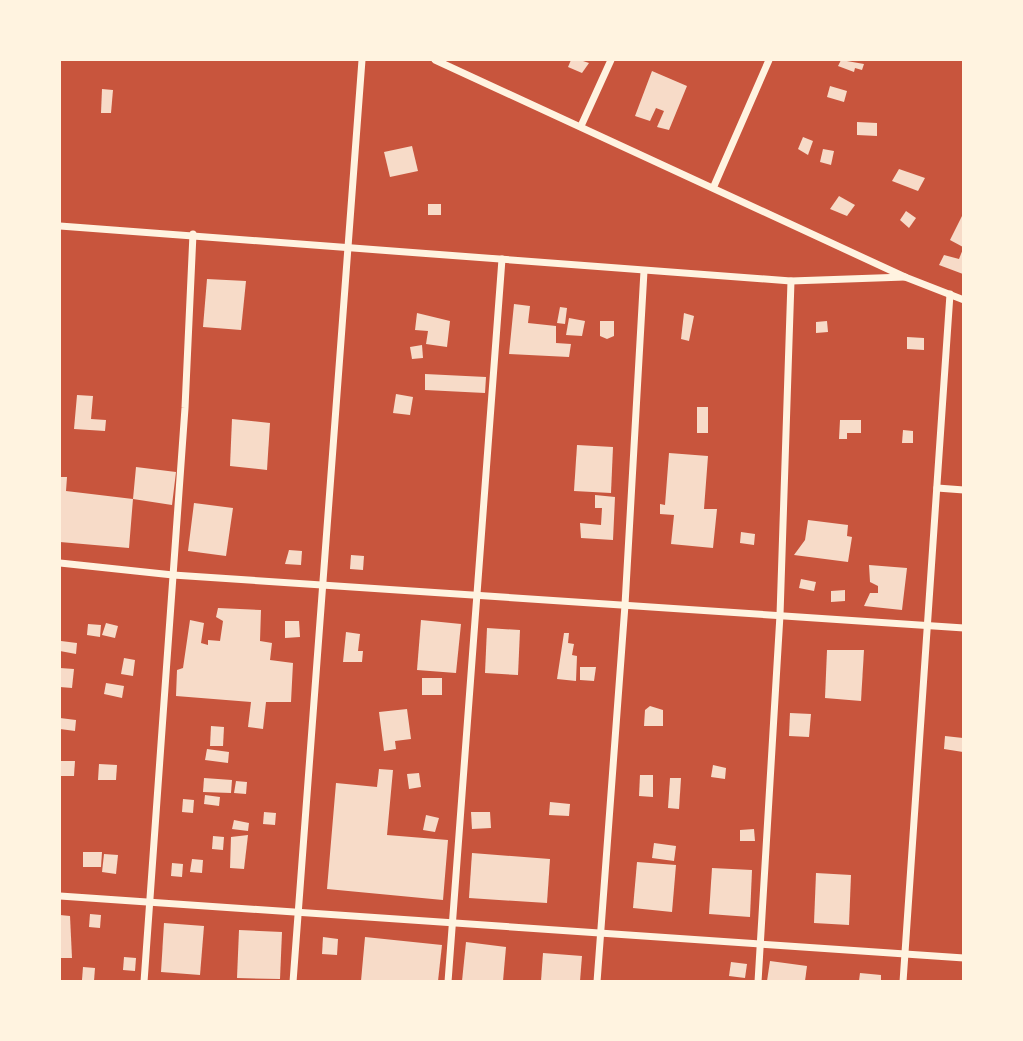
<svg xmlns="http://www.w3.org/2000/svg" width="1023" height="1041" font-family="'DM Sans',sans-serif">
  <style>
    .building { fill: #f7dbc8 }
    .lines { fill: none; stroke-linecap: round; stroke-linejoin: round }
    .minor { stroke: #fff3e0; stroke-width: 7 }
  </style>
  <rect width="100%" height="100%" fill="#c8553d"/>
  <g class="building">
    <polygon points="571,60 580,60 589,63 582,73 568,67"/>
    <polygon points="841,60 864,64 862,70 855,68 854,72 838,66"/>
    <polygon points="652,71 687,86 669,130 657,127 664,111 656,108 650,121 635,116"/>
    <polygon points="830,86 847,91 844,102 827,97"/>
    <polygon points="102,89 113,90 111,113 101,113"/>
    <polygon points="857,122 877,123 877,136 857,135"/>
    <polygon points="803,137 813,141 808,155 798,149"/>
    <polygon points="412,146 418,171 390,177 384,152"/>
    <polygon points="823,149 834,151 831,165 820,162"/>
    <polygon points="899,169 925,178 918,191 892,181"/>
    <polygon points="839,196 855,205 847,216 830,209"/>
    <rect x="428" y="204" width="13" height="11"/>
    <polygon points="906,211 916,218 909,228 900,220"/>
    <polygon points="963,214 963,247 950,240"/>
    <polygon points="963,249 963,274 939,265 944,255 959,259"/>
    <polygon points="207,279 246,281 241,330 203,327"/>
    <polygon points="514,304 530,306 528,323 556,326 556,343 571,344 569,357 509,354"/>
    <polygon points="560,307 567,308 565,324 557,323"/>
    <polygon points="417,313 450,321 447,347 426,344 428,331 415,330"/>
    <polygon points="684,313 694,316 689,341 681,339"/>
    <polygon points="569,318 585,321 582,336 566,335"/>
    <polygon points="600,321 614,321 614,336 607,339 600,336"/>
    <polygon points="827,321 828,332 816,333 816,322"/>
    <polygon points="907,337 924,338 924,350 907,349"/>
    <polygon points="422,345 423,358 412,359 410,347"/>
    <polygon points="425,374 486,377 485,393 425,390"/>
    <polygon points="396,394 413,397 410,415 393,413"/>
    <polygon points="77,395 93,396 91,419 106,420 105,431 74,429"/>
    <rect x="697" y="407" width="11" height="26"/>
    <polygon points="232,419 270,423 267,470 230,466"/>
    <polygon points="840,420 861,420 861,433 847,433 847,439 839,439"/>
    <polygon points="903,430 913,431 913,443 902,443"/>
    <polygon points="577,445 613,447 611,493 574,491"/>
    <polygon points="669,453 708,456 704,509 717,509 713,548 671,544 674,515 660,514 660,504 665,505"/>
    <polygon points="136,467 176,472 172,505 133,499 129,548 60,542 60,477 67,477 66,491 133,499"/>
    <polygon points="595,495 615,497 613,540 581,538 580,523 601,525 602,508 595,508"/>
    <polygon points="194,503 233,508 226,556 188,551"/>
    <polygon points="808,520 848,525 847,536 852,537 848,562 794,555 805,540"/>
    <polygon points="741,532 755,534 754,545 740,543"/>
    <polygon points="289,550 302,551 301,565 285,564"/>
    <polygon points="351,555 364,556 363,570 350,569"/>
    <polygon points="869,565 907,568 902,610 864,606 870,593 878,593 878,586 870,582"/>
    <polygon points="801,579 816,582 814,591 799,588"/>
    <polygon points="845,590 845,601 831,602 831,591"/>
    <polygon points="218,608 261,610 260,641 272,643 270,660 293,663 291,702 266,702 263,729 248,727 251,702 176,696 177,670 183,668 190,620 204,623 201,643 208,645 208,640 220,641 223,621 216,617"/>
    <polygon points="421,620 461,624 456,673 417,670"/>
    <polygon points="285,621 299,621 300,637 285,638"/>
    <polygon points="106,623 118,626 115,638 102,635"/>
    <polygon points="88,624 101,625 100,637 87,635"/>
    <polygon points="487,628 520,630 518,675 485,673"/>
    <polygon points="346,632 360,634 358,651 363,651 362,662 343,662"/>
    <polygon points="564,633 569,633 568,643 574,644 572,655 577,656 576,681 557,679"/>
    <polygon points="61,641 77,643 76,654 60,651"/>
    <polygon points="827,650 864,650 861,701 825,698"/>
    <polygon points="124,658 135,660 133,676 121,674"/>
    <polygon points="580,667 596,667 594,681 580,680"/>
    <polygon points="60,668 74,669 72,688 60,687"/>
    <rect x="422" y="678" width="20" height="17"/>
    <polygon points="106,683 124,686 122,698 104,694"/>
    <polygon points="650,706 663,710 663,726 644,726 645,710"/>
    <polygon points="407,709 411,739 395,741 396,749 384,751 379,712"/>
    <polygon points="790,713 811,714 809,737 789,736"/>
    <polygon points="60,718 76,720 75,731 60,729"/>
    <polygon points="211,726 224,727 223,746 210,746"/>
    <polygon points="945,736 963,738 963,752 944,749"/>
    <polygon points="207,749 229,752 228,763 205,760"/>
    <polygon points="60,761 75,761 74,776 60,776"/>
    <polygon points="99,764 117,765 116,780 98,780"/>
    <polygon points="713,765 726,768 725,779 711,777"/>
    <polygon points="379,769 393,770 387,835 448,840 443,900 327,889 336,783 377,787"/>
    <polygon points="419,773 421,787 409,789 407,774"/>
    <polygon points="640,775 653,775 653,797 639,796"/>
    <polygon points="204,778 232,780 231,793 203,792"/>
    <polygon points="670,778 681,778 679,809 668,808"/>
    <polygon points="236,781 247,782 246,794 234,793"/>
    <polygon points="205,795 220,797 219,806 204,804"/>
    <polygon points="183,799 194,800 193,813 182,812"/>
    <polygon points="550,802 570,804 569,816 549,815"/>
    <polygon points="264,812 276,813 275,825 263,824"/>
    <polygon points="471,812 490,812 491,828 472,829"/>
    <polygon points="426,815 439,818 435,832 423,830"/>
    <polygon points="234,820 249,823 248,831 232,829"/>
    <polygon points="754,829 755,841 740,841 740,830"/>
    <polygon points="248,835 244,869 230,868 231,837"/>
    <polygon points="213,836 224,837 223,850 212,849"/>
    <polygon points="654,843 676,846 674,861 652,858"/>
    <polygon points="83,852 102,852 101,867 83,867"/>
    <polygon points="472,853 550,859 547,903 469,898"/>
    <polygon points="104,854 118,855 116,874 102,872"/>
    <polygon points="192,859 203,860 202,873 190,872"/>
    <polygon points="637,862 676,865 672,912 633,908"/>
    <polygon points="172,863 183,864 182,877 171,876"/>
    <polygon points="712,868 752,870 750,917 709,914"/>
    <polygon points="816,873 851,875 849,925 814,923"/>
    <polygon points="90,914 101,915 100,928 89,927"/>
    <polygon points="60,915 70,916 72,958 60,958"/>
    <polygon points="164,923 204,926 200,975 161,972"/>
    <polygon points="239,930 282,932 280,979 237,978"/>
    <polygon points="323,937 338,939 337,955 322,954"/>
    <polygon points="365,937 442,945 438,981 361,981"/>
    <polygon points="466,942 506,947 503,981 462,981"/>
    <polygon points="543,953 582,956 580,981 541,981"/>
    <polygon points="124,957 136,958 135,971 123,970"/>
    <polygon points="770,961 807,966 805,981 767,981"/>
    <polygon points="731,962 747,964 745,978 729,976"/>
    <polygon points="83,967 95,968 94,981 82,980"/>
    <polygon points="860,973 881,975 881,981 859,981"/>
  </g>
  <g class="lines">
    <g class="minor">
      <polyline points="435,60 905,277 964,300"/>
      <polyline points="581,126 611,60"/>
      <polyline points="714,186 769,60"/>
      <polyline points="60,226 791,281 905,277"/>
      <polyline points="937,488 964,490"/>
      <polyline points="60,563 173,575 964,628"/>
      <polyline points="60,896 964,958"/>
      <polyline points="144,982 185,408 193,234"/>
      <polyline points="293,982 362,60"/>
      <polyline points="448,982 502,259"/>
      <polyline points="597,982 625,605 644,271"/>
      <polyline points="758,982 780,615 791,281"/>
      <polyline points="903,982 950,294"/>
    </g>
  </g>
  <rect width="1023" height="1041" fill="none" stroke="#fff3e0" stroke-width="122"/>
</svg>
